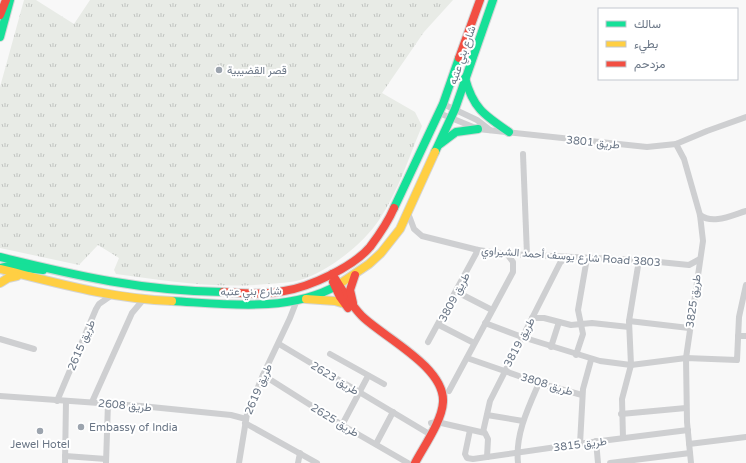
<svg xmlns="http://www.w3.org/2000/svg" width="746" height="463" font-family="'Varela Round',Vazirmatn,sans-serif">
  <style>
    .park { fill: url(#park-tufts) }
    .lines { fill: none; stroke-linecap: round; stroke-linejoin: round }
    .fast-casing { stroke: #d4d5d6; stroke-width: 10 }
    .slow-casing { stroke: #d4d5d6; stroke-width: 10 }
    .jam-casing { stroke: #d4d5d6; stroke-width: 10 }
    .street { stroke: #cecfd1; stroke-width: 6 }
    .fast { stroke: #16e098; stroke-width: 8 }
    .slow { stroke: #ffcf43; stroke-width: 8 }
    .jam { stroke: #f24e42; stroke-width: 8 }
    .poi-dot { fill: #9ca4ae; stroke: #fff; stroke-width: 1.5 }
    .labels { text-anchor: middle; stroke-width: 4; stroke-linejoin: round; paint-order: stroke }
    .street-label { font-size: 11px; fill: #6a7686; stroke: #fff }
    .poi-label { font-size: 11px; fill: #6a7686; stroke: #fff; text-anchor: start }
  </style>
  <defs>
    <pattern id="park-tufts" width="24" height="20" patternUnits="userSpaceOnUse"><rect width="24" height="20" fill="#e8ebe6"/><path d="M3 7l-1-3M5 7V3M7 7l1-3M15 17l-1-3M17 17v-4M19 17l1-3" fill="none" stroke="#c0c3c0"/></pattern>
  </defs>
  <rect width="100%" height="100%" fill="#f8f8f8"/>
  <path class="park" d="M24,0H36L74,24L90,0H453L424,32L382,93L415,112L422,126C409,157 398,192 379,220C363,244 328,272 300,280C290,283 278,283 267,284C216,289 166,281 116,274L114,270L119,258L98,245L79,265L0,248V87Z"/>
  <g class="lines">
    <g class="fast-casing">
      <g id="fast">
        <polyline points="0,37 10,0"/>
        <path d="M465,78C473,108 484,115 509,132"/>
        <polyline points="440,144 456,132 478,129"/>
        <polyline points="435,152 455,109 493,0"/>
        <polyline points="394,208 443,104 459,58"/>
        <path d="M0,257C77,276 143,291 223,292"/>
        <polyline points="0,268 9,266 43,270"/>
        <path d="M172,301C226,304 289,313 338,285"/>
      </g>
    </g>
    <g class="slow-casing">
      <g id="slow">
        <path d="M0,269C57,283 113,299 172,301"/>
        <polyline points="0,283 8,278 17,276"/>
        <polyline points="338,285 369,264 381,253 400,229 435,152"/>
        <polyline points="306,299 335,301 345,304"/>
      </g>
    </g>
    <g class="jam-casing">
      <g id="jam">
        <polyline points="0,15 6,0"/>
        <polyline points="459,58 480,0"/>
        <path d="M332,274C342,289 351,306 364,318C387,339 445,368 443,402C442,421 424,446 415,463"/>
        <polyline points="333,282 340,297 348,308"/>
        <path d="M223,292C243,293 264,295 284,291C310,287 353,267 370,247C379,235 388,222 394,208"/>
        <polyline points="353,303 350,290 355,275"/>
      </g>
    </g>
    <g class="street">
      <polyline points="443,104 477,120 490,130"/>
      <polyline points="439,113 478,129 647,147 676,144 707,131 746,117"/>
      <polyline points="676,144 684,159 700,215 703,241 686,358 687,422 691,463"/>
      <polyline points="523,154 527,255"/>
      <polyline points="408,213 414,229 422,236 478,250 507,254 639,260 689,265 700,259"/>
      <path d="M700,215C713,225 732,215 746,211"/>
      <polyline points="457,292 492,310"/>
      <polyline points="532,318 544,318 571,325 592,323 629,327"/>
      <polyline points="629,321 689,328"/>
      <polyline points="485,323 522,337 600,361 631,365 686,358 737,360 739,317 746,285"/>
      <polyline points="439,325 474,343"/>
      <polyline points="738,336 746,336"/>
      <polyline points="0,339 34,349"/>
      <polyline points="428,342 478,250"/>
      <polyline points="279,344 426,432"/>
      <polyline points="551,347 559,322"/>
      <polyline points="330,354 384,384"/>
      <polyline points="576,355 583,334 578,310 587,258"/>
      <polyline points="467,358 539,383 582,395"/>
      <polyline points="263,375 342,425 408,463"/>
      <polyline points="449,391 513,272 513,262 507,254"/>
      <polyline points="0,396 141,406 231,415 246,419"/>
      <polyline points="57,401 96,309 99,304 112,295"/>
      <polyline points="92,402 132,313 143,300"/>
      <polyline points="621,414 686,408"/>
      <polyline points="487,415 523,421"/>
      <polyline points="245,423 317,463"/>
      <polyline points="431,423 437,422 485,433 488,439 487,457"/>
      <polyline points="342,425 368,376"/>
      <polyline points="470,430 465,454 467,458 473,459 577,444 688,430"/>
      <polyline points="483,432 490,401 560,263 566,257"/>
      <polyline points="623,438 622,399 631,365 629,321 639,260"/>
      <polyline points="596,441 598,463"/>
      <polyline points="376,444 393,412"/>
      <polyline points="580,444 583,389 591,360"/>
      <polyline points="689,444 746,437"/>
      <polyline points="65,456 106,459"/>
      <polyline points="65,463 66,401"/>
      <polyline points="106,463 108,403"/>
      <polyline points="239,463 247,414 263,375 290,318 297,300"/>
      <polyline points="298,463 300,453"/>
      <path d="M518,463C515,435 528,408 539,383"/>
      <polyline points="610,463 690,453"/>
    </g>
    <use href="#fast" class="fast"/>
    <use href="#slow" class="slow"/>
    <use href="#jam" class="jam"/>
  </g>
  <g class="poi-dot">
    <circle cx="219" cy="70" r="4"/>
    <circle cx="81" cy="427" r="4"/>
    <circle cx="40" cy="431" r="4"/>
  </g>
  <g class="labels">
    <g class="street-label">
      <text transform="translate(462 55) rotate(-71)" y="4">شارع بني عتبه</text>
      <text transform="translate(593 142) rotate(6)" y="4">طريق 3801</text>
      <text transform="translate(571 256) rotate(4)" y="4">شارع يوسف أحمد الشيراوي Road 3803</text>
      <text transform="translate(251 291) rotate(-1)" y="4">شارع بني عتبه</text>
      <text transform="translate(454 297) rotate(-62)" y="4">طريق 3809</text>
      <text transform="translate(693 301) rotate(-82)" y="4">طريق 3825</text>
      <text transform="translate(519 342) rotate(-62)" y="4">طريق 3819</text>
      <text transform="translate(81 345) rotate(-67)" y="4">طريق 2615</text>
      <text transform="translate(335 378) rotate(31)" y="4">طريق 2623</text>
      <text transform="translate(547 384) rotate(17)" y="4">طريق 3808</text>
      <text transform="translate(258 389) rotate(-67)" y="4">طريق 2619</text>
      <text transform="translate(125 405) rotate(5)" y="4">طريق 2608</text>
      <text transform="translate(335 420) rotate(31)" y="4">طريق 2625</text>
      <text transform="translate(580 444) rotate(-7)" y="4">طريق 3815</text>
    </g>
    <g class="poi-label">
      <text x="227" y="74">قصر القضيبية</text>
      <text x="89" y="431">Embassy of India</text>
      <text x="40" y="448" text-anchor="middle">Jewel Hotel</text>
    </g>
  </g>
  <rect x="598" y="8" width="140" height="72" fill="#ffffff" stroke="#c3c8cf"/>
  <rect x="606" y="21" width="20" height="6" fill="#16e098" stroke="#c3c8cf"/>
  <text x="634" y="28" font-size="12" fill="#6a7686">سالك</text>
  <rect x="606" y="41" width="20" height="6" fill="#ffcf43" stroke="#c3c8cf"/>
  <text x="634" y="48" font-size="12" fill="#6a7686">بطيء</text>
  <rect x="606" y="61" width="20" height="6" fill="#f24e42" stroke="#c3c8cf"/>
  <text x="634" y="68" font-size="12" fill="#6a7686">مزدحم</text>
</svg>
